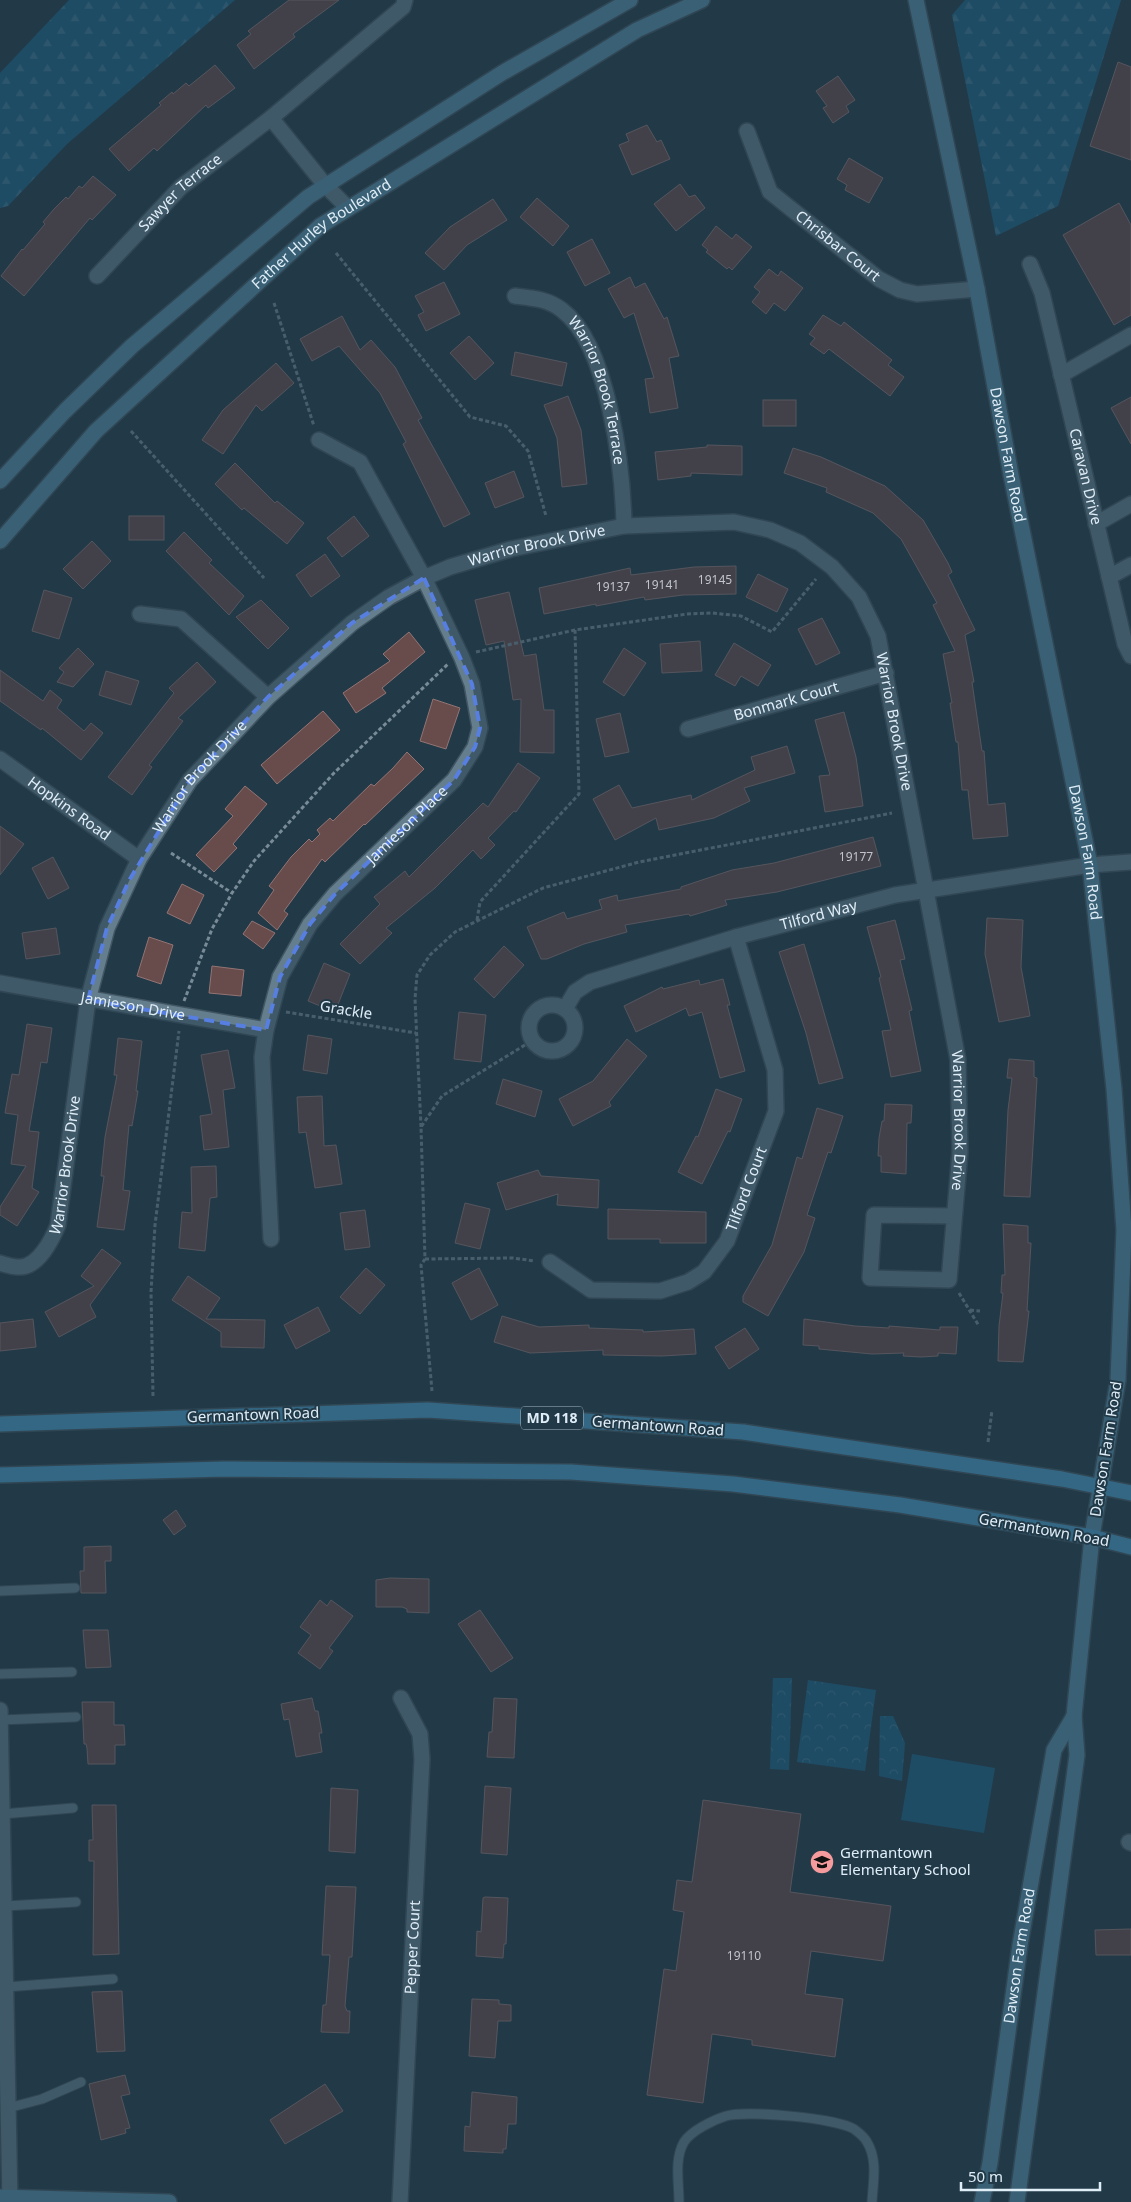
<svg xmlns="http://www.w3.org/2000/svg" width="1131" height="2202" font-family="'Noto Sans',sans-serif">
  <style>
    .forest { fill: url(#forest-firs) }
    .park { fill: url(#park-crowns) }
    .pitch { fill: #1a6287 }
    .building { fill: #684b4b; stroke: #937474 }
    .lines { fill: none; stroke-linecap: round; stroke-linejoin: round }
    .lane-casing { stroke: #415662; stroke-width: 11 }
    .street-casing { stroke: #415662; stroke-width: 18 }
    .secondary-casing { stroke: #415662; stroke-width: 18 }
    .primary-casing { stroke: #415662; stroke-width: 18 }
    .path { stroke: #788b97; stroke-width: 3; stroke-dasharray: 4 2.5; stroke-linecap: butt }
    .lane { stroke: #647e8e; stroke-width: 9 }
    .street { stroke: #647e8e; stroke-width: 15 }
    .secondary { stroke: #568eac; stroke-width: 15 }
    .primary { stroke: #489ecb; stroke-width: 15 }
    .marked { fill: none; stroke: #577ee1; stroke-width: 4; stroke-dasharray: 10 6; stroke-linejoin: round }
    .labels { text-anchor: middle; stroke-width: 4; stroke-linejoin: round; paint-order: stroke }
    .number-label { font-size: 12px; fill: #c1c4cc }
    .shield { fill: #223a48; stroke: #a6b7c2; stroke-width: 1 }
    .shield-label { font-size: 14px; font-weight: bold; fill: #dfedf7 }
    .street-label { font-size: 15px; fill: #dfedf7; stroke: #223a48 }
    .poi-label { font-size: 15px; fill: #dfedf7; stroke: #223a48; text-anchor: start }
  </style>
  <defs>
    <pattern id="forest-firs" width="22" height="20" patternUnits="userSpaceOnUse" patternTransform="scale(1.25)"><rect width="22" height="20" fill="#1a6287"/><path d="M5 1l3.5 6h-7zM16 11l3.5 6h-7z" fill="#3b7999"/></pattern>
    <pattern id="park-crowns" width="20" height="18" patternUnits="userSpaceOnUse" patternTransform="scale(1.25)"><rect width="20" height="18" fill="#1a6287"/><path d="M2 6a3 3 0 1 1 6 0M12 15a3 3 0 1 1 6 0" fill="none" stroke="#3b7999"/></pattern>
  </defs>
  <rect width="100%" height="100%" fill="#223a48"/>
  <g class="forest">
    <polygon points="69,0 235,0 67,144 8,206 0,208 0,73"/>
    <polygon points="965,0 1121,0 1058,206 996,236 952,15"/>
  </g>
  <g class="park">
    <polygon points="773,1678 792,1678 789,1770 770,1769"/>
    <polygon points="808,1680 876,1690 865,1771 797,1762"/>
    <polygon points="880,1716 893,1716 905,1743 902,1781 879,1776"/>
  </g>
  <polygon class="pitch" points="912,1754 995,1768 984,1833 901,1820"/>
  <g class="building">
    <polygon points="289,0 339,0 293,34 295,37 254,69 237,45 251,34 248,31"/>
    <polygon points="1118,62 1131,67 1131,160 1090,146"/>
    <polygon points="215,65 235,88 208,108 206,105 157,151 154,148 129,171 109,149 161,105 159,103 172,92 173,94 186,83 189,86"/>
    <polygon points="838,76 855,100 846,106 849,112 833,123 823,108 827,106 816,91"/>
    <polygon points="647,125 657,142 661,140 670,159 632,175 619,145 629,141 626,134"/>
    <polygon points="849,158 883,178 869,203 845,190 847,185 837,179"/>
    <polygon points="93,176 116,195 92,220 90,218 24,296 1,276 22,249 23,250 45,224 43,222 54,209 66,197 68,199 79,186 82,188"/>
    <polygon points="680,184 689,197 695,195 705,208 676,231 654,204"/>
    <polygon points="537,198 569,226 553,246 520,217"/>
    <polygon points="493,199 507,220 467,245 444,270 425,253 450,227"/>
    <polygon points="1119,203 1131,225 1131,315 1114,325 1063,235"/>
    <polygon points="716,226 732,239 736,234 752,247 732,270 729,267 727,269 706,252 708,250 702,245"/>
    <polygon points="592,239 610,273 585,286 567,252"/>
    <polygon points="769,269 778,276 781,271 803,288 785,311 774,303 766,314 752,302 760,292 754,287"/>
    <polygon points="630,277 635,288 645,283 664,319 667,317 679,356 669,358 678,408 650,413 645,379 654,378 634,313 624,318 608,289"/>
    <polygon points="444,282 460,314 426,331 418,315 424,312 415,296"/>
    <polygon points="823,315 841,326 844,322 892,360 888,365 904,377 890,396 829,349 824,354 810,344 815,338 809,334"/>
    <polygon points="342,316 360,350 371,340 395,367 422,418 418,420 470,514 444,527 403,444 406,442 380,393 339,346 312,361 300,339"/>
    <polygon points="469,336 494,363 475,380 450,353"/>
    <polygon points="515,352 567,363 562,386 511,375"/>
    <polygon points="276,363 294,383 262,411 256,405 223,454 202,440 223,410"/>
    <polygon points="568,396 581,430 587,484 562,487 557,438 544,405"/>
    <polygon points="1131,397 1131,444 1111,408"/>
    <rect x="763" y="400" width="33" height="26"/>
    <polygon points="707,445 742,446 742,475 691,473 691,476 658,480 655,452 707,447"/>
    <polygon points="793,448 821,457 885,486 923,520 948,563 952,572 948,575 975,630 965,635 974,682 972,682 982,751 984,751 988,805 1005,803 1008,836 973,839 968,790 962,790 958,742 956,742 950,703 952,703 943,654 955,651 933,605 937,603 901,539 873,513 826,492 827,488 784,473"/>
    <polygon points="235,463 275,503 277,501 304,523 287,544 244,508 242,510 215,484"/>
    <polygon points="514,471 524,497 495,508 485,483"/>
    <rect x="129" y="516" width="35" height="24"/>
    <polygon points="354,516 369,536 342,557 327,538"/>
    <polygon points="184,532 212,560 209,563 244,596 229,615 166,551"/>
    <polygon points="92,541 111,561 83,589 63,569"/>
    <polygon points="325,554 340,576 311,597 296,575"/>
    <polygon points="736,566 736,594 683,595 645,600 644,597 596,606 596,604 544,614 539,588 630,568 631,575 694,567"/>
    <polygon points="758,574 788,589 777,612 746,597"/>
    <polygon points="44,590 72,598 59,639 32,631"/>
    <polygon points="509,592 524,656 536,654 544,710 554,710 554,753 520,752 521,699 513,700 504,641 486,645 475,600"/>
    <polygon points="261,600 289,628 268,649 236,617"/>
    <polygon points="822,618 840,653 816,665 798,629"/>
    <polygon points="409,632 425,652 382,688 386,693 356,713 343,693 390,661 383,654"/>
    <polygon points="700,641 702,671 662,673 660,644"/>
    <polygon points="734,643 771,665 758,686 741,676 735,686 715,675"/>
    <polygon points="78,648 94,664 73,687 57,682 64,672 59,668"/>
    <polygon points="624,648 646,663 624,696 603,682"/>
    <polygon points="197,662 216,682 178,718 183,721 149,765 152,767 132,795 108,777 174,693 169,688"/>
    <polygon points="0,670 43,701 50,690 62,700 57,708 84,731 91,723 103,733 81,760 42,728 41,730 0,701"/>
    <polygon points="106,671 139,681 131,705 99,695"/>
    <polygon points="433,699 460,708 446,749 420,741"/>
    <polygon points="323,711 340,730 277,784 261,765"/>
    <polygon points="844,712 856,757 863,806 825,812 819,776 830,775 815,720"/>
    <polygon points="620,713 629,752 605,757 596,719"/>
    <polygon points="787,746 795,773 744,788 750,801 714,818 659,830 656,818 615,840 593,799 619,785 632,808 691,795 692,800 755,770 751,757"/>
    <polygon points="407,752 424,769 365,825 364,824 325,862 322,859 284,911 288,914 277,930 258,913 274,890 269,886 291,857 309,839 312,842 320,834 317,830 330,818 333,821 371,784 374,786 393,768"/>
    <polygon points="518,763 540,778 516,812 514,811 488,838 495,845 481,859 473,850 435,888 386,928 392,933 360,964 340,944 380,904 374,897 405,871 409,877 483,803 488,807"/>
    <polygon points="245,786 267,804 233,844 237,848 214,872 196,855 233,816 225,809"/>
    <polygon points="0,826 24,844 0,875"/>
    <polygon points="873,837 881,866 777,892 725,900 727,905 690,916 689,914 625,925 627,932 584,944 547,959 541,959 527,927 564,912 567,919 602,909 599,900 617,895 618,901 681,889 681,887 732,870 774,863"/>
    <polygon points="53,857 69,888 48,899 32,868"/>
    <polygon points="182,884 204,895 190,924 167,913"/>
    <polygon points="987,918 1023,920 1021,967 1030,1016 999,1022 985,954"/>
    <polygon points="895,920 905,959 900,960 912,1010 909,1011 921,1071 891,1077 882,1031 891,1030 879,978 881,977 867,927"/>
    <polygon points="252,921 275,933 263,949 243,934"/>
    <polygon points="56,928 60,954 26,959 22,933"/>
    <polygon points="149,937 173,945 161,984 137,976"/>
    <polygon points="804,944 843,1078 819,1084 806,1033 779,952"/>
    <polygon points="504,946 524,965 494,998 474,979"/>
    <polygon points="324,963 350,974 335,1012 308,1001"/>
    <polygon points="212,966 244,970 241,996 209,993"/>
    <polygon points="723,979 730,1005 727,1005 745,1071 720,1078 702,1012 689,1016 686,1008 636,1032 624,1006 662,987 663,989 699,980 700,985"/>
    <polygon points="459,1012 486,1015 481,1062 454,1059"/>
    <polygon points="27,1024 52,1028 47,1063 41,1062 29,1131 39,1132 32,1188 39,1192 17,1226 0,1215 0,1207 26,1166 11,1164 18,1115 5,1113 12,1074 19,1075"/>
    <polygon points="308,1035 332,1039 327,1074 303,1070"/>
    <polygon points="118,1038 142,1041 136,1091 138,1091 132,1126 129,1125 123,1190 130,1191 124,1230 97,1227 104,1176 101,1176 105,1137 117,1075 114,1075"/>
    <polygon points="627,1039 647,1056 609,1102 611,1106 573,1126 559,1099 593,1081"/>
    <polygon points="228,1050 235,1088 223,1090 229,1147 204,1150 200,1116 212,1114 201,1055"/>
    <polygon points="1009,1059 1034,1061 1034,1077 1037,1078 1030,1197 1004,1196 1008,1110 1012,1078 1007,1078"/>
    <polygon points="503,1079 542,1091 535,1117 496,1104"/>
    <polygon points="716,1089 742,1099 730,1132 728,1131 702,1184 678,1172 696,1136 698,1137"/>
    <polygon points="322,1096 324,1146 336,1145 342,1184 315,1188 306,1132 299,1133 297,1097"/>
    <polygon points="885,1104 912,1105 911,1123 907,1123 906,1174 881,1172 881,1156 878,1156 879,1138 882,1121 884,1121"/>
    <polygon points="817,1108 843,1116 831,1153 828,1152 807,1215 815,1218 804,1252 768,1316 743,1302 743,1296 772,1245 797,1157 802,1159"/>
    <polygon points="216,1166 217,1197 210,1198 205,1251 179,1248 182,1212 192,1213 191,1167"/>
    <polygon points="538,1170 541,1176 599,1180 598,1208 557,1205 558,1194 506,1210 497,1183"/>
    <polygon points="465,1203 490,1209 480,1249 455,1243"/>
    <polygon points="608,1209 706,1212 706,1243 660,1243 660,1239 608,1239"/>
    <polygon points="365,1210 370,1247 345,1250 340,1213"/>
    <polygon points="1003,1224 1028,1226 1028,1243 1031,1243 1027,1311 1029,1311 1023,1362 998,1361 999,1326 1003,1293 1001,1293 1002,1275 1005,1275"/>
    <polygon points="102,1249 121,1263 90,1305 96,1317 59,1337 45,1312 94,1286 81,1276"/>
    <polygon points="366,1268 385,1285 360,1314 340,1297"/>
    <polygon points="479,1268 498,1305 471,1320 452,1283"/>
    <polygon points="188,1276 220,1298 206,1319 265,1320 264,1348 221,1347 221,1332 172,1300"/>
    <polygon points="318,1307 330,1331 296,1349 284,1325"/>
    <polygon points="502,1316 539,1327 589,1325 589,1328 643,1330 643,1332 694,1329 696,1354 662,1356 603,1355 603,1350 530,1353 494,1342"/>
    <polygon points="33,1319 36,1347 0,1351 0,1323"/>
    <polygon points="804,1319 855,1326 889,1328 889,1326 940,1330 940,1327 958,1327 956,1354 938,1353 938,1356 921,1357 903,1356 904,1353 872,1354 819,1349 819,1346 803,1345"/>
    <polygon points="745,1328 759,1349 729,1369 715,1347"/>
    <polygon points="176,1510 186,1526 174,1535 163,1520"/>
    <polygon points="111,1546 111,1561 105,1561 106,1593 81,1593 80,1571 84,1571 84,1547"/>
    <polygon points="390,1578 429,1579 429,1613 407,1612 407,1609 402,1607 376,1607 376,1580"/>
    <polygon points="320,1600 327,1606 331,1600 353,1616 329,1648 333,1651 320,1669 298,1653 311,1635 300,1627"/>
    <polygon points="480,1610 513,1658 491,1672 458,1624"/>
    <polygon points="83,1630 108,1630 111,1667 86,1668"/>
    <polygon points="312,1698 315,1711 318,1711 322,1733 319,1733 322,1752 296,1757 289,1719 284,1720 281,1704"/>
    <polygon points="494,1698 517,1699 514,1758 487,1757 489,1732 492,1732"/>
    <polygon points="82,1702 114,1702 114,1725 124,1725 125,1745 115,1745 115,1764 88,1764 87,1748 86,1744 84,1744"/>
    <polygon points="485,1786 511,1788 507,1855 481,1853"/>
    <polygon points="331,1788 358,1790 355,1853 329,1851"/>
    <polygon points="703,1800 801,1814 790,1892 891,1906 883,1961 811,1951 805,1994 843,1999 835,2057 752,2045 752,2040 712,2034 703,2103 647,2095 664,1969 676,1971 684,1912 673,1910 677,1880 692,1882"/>
    <polygon points="92,1805 116,1805 119,1954 93,1955 94,1861 89,1861 89,1840 93,1840"/>
    <polygon points="326,1886 356,1887 352,1957 349,1957 345,2006 347,2011 350,2011 349,2033 321,2032 323,2005 326,2005 330,1955 322,1955"/>
    <polygon points="485,1897 508,1898 506,1944 504,1944 503,1958 476,1956 477,1931 481,1932 483,1898"/>
    <polygon points="1131,1929 1131,1955 1096,1955 1095,1930"/>
    <polygon points="122,1991 125,2051 97,2052 92,1992"/>
    <polygon points="472,1999 499,2000 499,2004 511,2005 511,2021 498,2021 495,2058 469,2056"/>
    <polygon points="125,2075 130,2094 121,2096 130,2128 125,2129 126,2133 101,2140 89,2084"/>
    <polygon points="325,2084 343,2111 285,2144 270,2120"/>
    <polygon points="472,2092 517,2097 516,2124 508,2124 506,2149 503,2149 503,2153 464,2151 465,2126 470,2127"/>
  </g>
  <g class="lines">
    <g class="lane-casing">
      <g id="lane">
        <polyline points="0,1591 75,1588"/>
        <polyline points="0,1674 72,1672"/>
        <polyline points="0,1720 76,1717"/>
        <polyline points="3,1814 73,1808"/>
        <polyline points="5,1906 76,1902"/>
        <polyline points="6,1987 113,1979"/>
        <polyline points="8,2108 42,2099 81,2082"/>
        <path d="M679,2202C679,2183 674,2159 684,2142C691,2131 713,2120 726,2116C745,2110 837,2118 854,2129C858,2132 865,2138 867,2142C878,2160 873,2182 872,2202"/>
      </g>
    </g>
    <g class="street-casing">
      <g id="street">
        <path id="s1" d="M747,131L770,192L879,279L900,290L917,294L977,289"/>
        <polyline points="348,208 325,185 271,118 403,7 405,0"/>
        <path id="s2" d="M1030,264L1042,293L1125,644L1131,656"/>
        <path id="s3" d="M97,276L181,187L271,118"/>
        <path id="s4" d="M515,296C532,298 548,299 562,310C609,345 623,471 624,526"/>
        <polyline points="1061,375 1131,335"/>
        <polyline points="1096,524 1131,504"/>
        <polyline points="1109,577 1131,565"/>
        <polyline points="140,614 181,619 268,697"/>
        <path id="s5" d="M688,729L886,673"/>
        <path id="s6" d="M0,759L139,859"/>
        <path id="s7" d="M0,983L266,1030"/>
        <circle cx="552" cy="1028" r="23"/>
        <path id="s8" d="M565,1009L575,992L590,982L736,937L895,895L1090,865L1131,862"/>
        <path id="s9" d="M271,1239L262,1057L266,1030L280,977L310,924L335,894L454,780L475,747L480,728L472,684L462,658L424,578L360,462L319,440"/>
        <path id="s10" d="M550,1262L591,1290L660,1291L688,1282L704,1272L727,1241L776,1111L775,1070L736,937"/>
        <path id="s11" d="M0,1263C6,1265 13,1267 20,1267C38,1267 52,1240 58,1225L88,1000L107,928L139,859L190,780L268,697L352,623L389,597L424,578L450,567L511,549L624,526L734,522L770,530L800,543L832,567L859,597L878,636L958,1060L960,1152L949,1280L870,1278L874,1215L954,1216"/>
        <polyline points="0,1710 10,2202"/>
        <polyline points="1129,1842 1131,1843"/>
        <path id="s12" d="M400,2202L422,1759L420,1734L401,1698"/>
      </g>
    </g>
    <g class="secondary-casing">
      <g id="secondary">
        <path id="s13" d="M916,0L977,289L1011,475L1090,865L1114,1089L1124,1230L1118,1380L1092,1537L1074,1716L1077,1755L1017,2202"/>
        <polyline points="0,481 65,411 132,346 308,197 502,73 630,0"/>
        <path id="s14" d="M0,541L96,431L320,226L637,30L702,0"/>
        <polyline points="0,2197 169,2202"/>
        <path id="s15" d="M982,2202L990,2163L1020,1945L1054,1750L1074,1716"/>
      </g>
    </g>
    <g class="primary-casing">
      <g id="primary">
        <polyline points="0,1424 428,1410 743,1432 1062,1479 1131,1493"/>
        <polyline points="0,1475 225,1469 571,1472 733,1484 900,1505 1092,1537 1131,1547"/>
      </g>
    </g>
    <g class="path">
      <polyline points="336,253 470,417 506,426 528,451 546,516"/>
      <polyline points="274,303 314,426"/>
      <polyline points="131,431 264,578"/>
      <polyline points="476,652 575,630 687,614 712,613 741,616 772,632 816,579"/>
      <polyline points="171,853 232,893"/>
      <polyline points="477,920 480,902 579,794 575,630"/>
      <polyline points="184,1001 212,929 232,893 254,861 334,773 448,664"/>
      <polyline points="286,1012 416,1033"/>
      <polyline points="421,1127 415,999 417,975 430,955 455,932 543,888 639,862 892,813"/>
      <polyline points="425,1259 513,1258 535,1261"/>
      <polyline points="959,1293 979,1326"/>
      <polyline points="970,1310 980,1311"/>
      <polyline points="432,1391 421,1265 425,1259 421,1127 442,1096 533,1040"/>
      <polyline points="153,1396 151,1292 155,1225 179,1031"/>
      <polyline points="988,1442 992,1410"/>
    </g>
    <use href="#lane" class="lane"/>
    <use href="#street" class="street"/>
    <use href="#secondary" class="secondary"/>
    <use href="#primary" class="primary"/>
  </g>
  <path d="M0 0H1131V2202H0ZM424,578L472,684L480,728L475,747L454,780L335,894L310,924L280,977L266,1030L88,1000L107,928L130,879L190,780L268,697L352,623Z" fill="#223a48" fill-opacity=".55" fill-rule="evenodd"/>
  <path class="marked" d="M424,578L472,684L480,728L475,747L454,780L335,894L310,924L280,977L266,1030L88,1000L107,928L130,879L190,780L268,697L352,623Z"/>
  <defs>
    <g id="school-disc" transform="scale(1.25)"><circle r="9.5" fill="#f59b9d" stroke="#223a48"/><path d="M0-5L7-2L0 1L-7-2ZM-4 1L0 2.5L4 1V4Q0 6-4 4Z" fill="#111"/></g>
  </defs>
  <g fill-rule="evenodd">
    <use href="#school-disc" x="822" y="1862"/>
  </g>
  <g class="labels">
    <g class="number-label">
      <text x="715" y="584">19145</text>
      <text x="662" y="589">19141</text>
      <text x="613" y="591">19137</text>
      <text x="856" y="861">19177</text>
      <text x="744" y="1960">19110</text>
    </g>
    <rect class="shield" x="521" y="1406.5" width="62" height="23" rx="4"/>
    <g class="shield-label">
      <text x="552" y="1423">MD 118</text>
    </g>
    <g class="street-label">
      <text dy="5" stroke="none"><textPath href="#s3" startOffset="118">Sawyer Terrace</textPath></text>
      <text dy="5" stroke="none"><textPath href="#s14" startOffset="446">Father Hurley Boulevard</textPath></text>
      <text dy="5" stroke="none"><textPath href="#s1" startOffset="152">Chrisbar Court</textPath></text>
      <text dy="5" stroke="none"><textPath href="#s4" startOffset="140">Warrior Brook Terrace</textPath></text>
      <text dy="5" stroke="none"><textPath href="#s13" startOffset="464">Dawson Farm Road</textPath></text>
      <text dy="5" stroke="none"><textPath href="#s2" startOffset="220">Caravan Drive</textPath></text>
      <text dy="5" stroke="none"><textPath href="#s11" startOffset="980">Warrior Brook Drive</textPath></text>
      <text dy="5" stroke="none"><textPath href="#s5" startOffset="102">Bonmark Court</textPath></text>
      <text dy="5" stroke="none"><textPath href="#s11" startOffset="1460">Warrior Brook Drive</textPath></text>
      <text dy="5" stroke="none"><textPath href="#s11" startOffset="560">Warrior Brook Drive</textPath></text>
      <text dy="5" stroke="none"><textPath href="#s6" startOffset="85">Hopkins Road</textPath></text>
      <text dy="5" stroke="none"><textPath href="#s9" startOffset="464">Jamieson Place</textPath></text>
      <text dy="5" stroke="none"><textPath href="#s13" startOffset="869">Dawson Farm Road</textPath></text>
      <text dy="5" stroke="none"><textPath href="#s8" startOffset="276">Tilford Way</textPath></text>
      <text dy="5" stroke="none"><textPath href="#s7" startOffset="135">Jamieson Drive</textPath></text>
      <text transform="translate(346 1010) rotate(9)" y="5">Grackle</text>
      <text dy="5" stroke="none"><textPath href="#s11" startOffset="1865">Warrior Brook Drive</textPath></text>
      <text dy="5" stroke="none"><textPath href="#s11" startOffset="140">Warrior Brook Drive</textPath></text>
      <text dy="5" stroke="none"><textPath href="#s10" startOffset="261">Tilford Court</textPath></text>
      <text transform="translate(253 1415) rotate(-2)" y="5">Germantown Road</text>
      <text transform="translate(658 1426) rotate(4)" y="5">Germantown Road</text>
      <text transform="translate(1106 1449) rotate(-81)" y="5">Dawson Farm Road</text>
      <text transform="translate(1044 1530) rotate(10)" y="5">Germantown Road</text>
      <text dy="5" stroke="none"><textPath href="#s12" startOffset="255">Pepper Court</textPath></text>
      <text dy="5" stroke="none"><textPath href="#s15" startOffset="249">Dawson Farm Road</textPath></text>
    </g>
    <g class="poi-label">
      <text x="840" y="1858">Germantown<tspan x="840" dy="17">Elementary School</tspan></text>
    </g>
  </g>
  <path d="M961 2182v8h139v-8" fill="none" stroke="#dfedf7" stroke-width="2.5"/>
  <text x="968" y="2182" font-size="15" fill="#dfedf7" stroke="#223a48" stroke-width="4" paint-order="stroke">50 m</text>
</svg>
